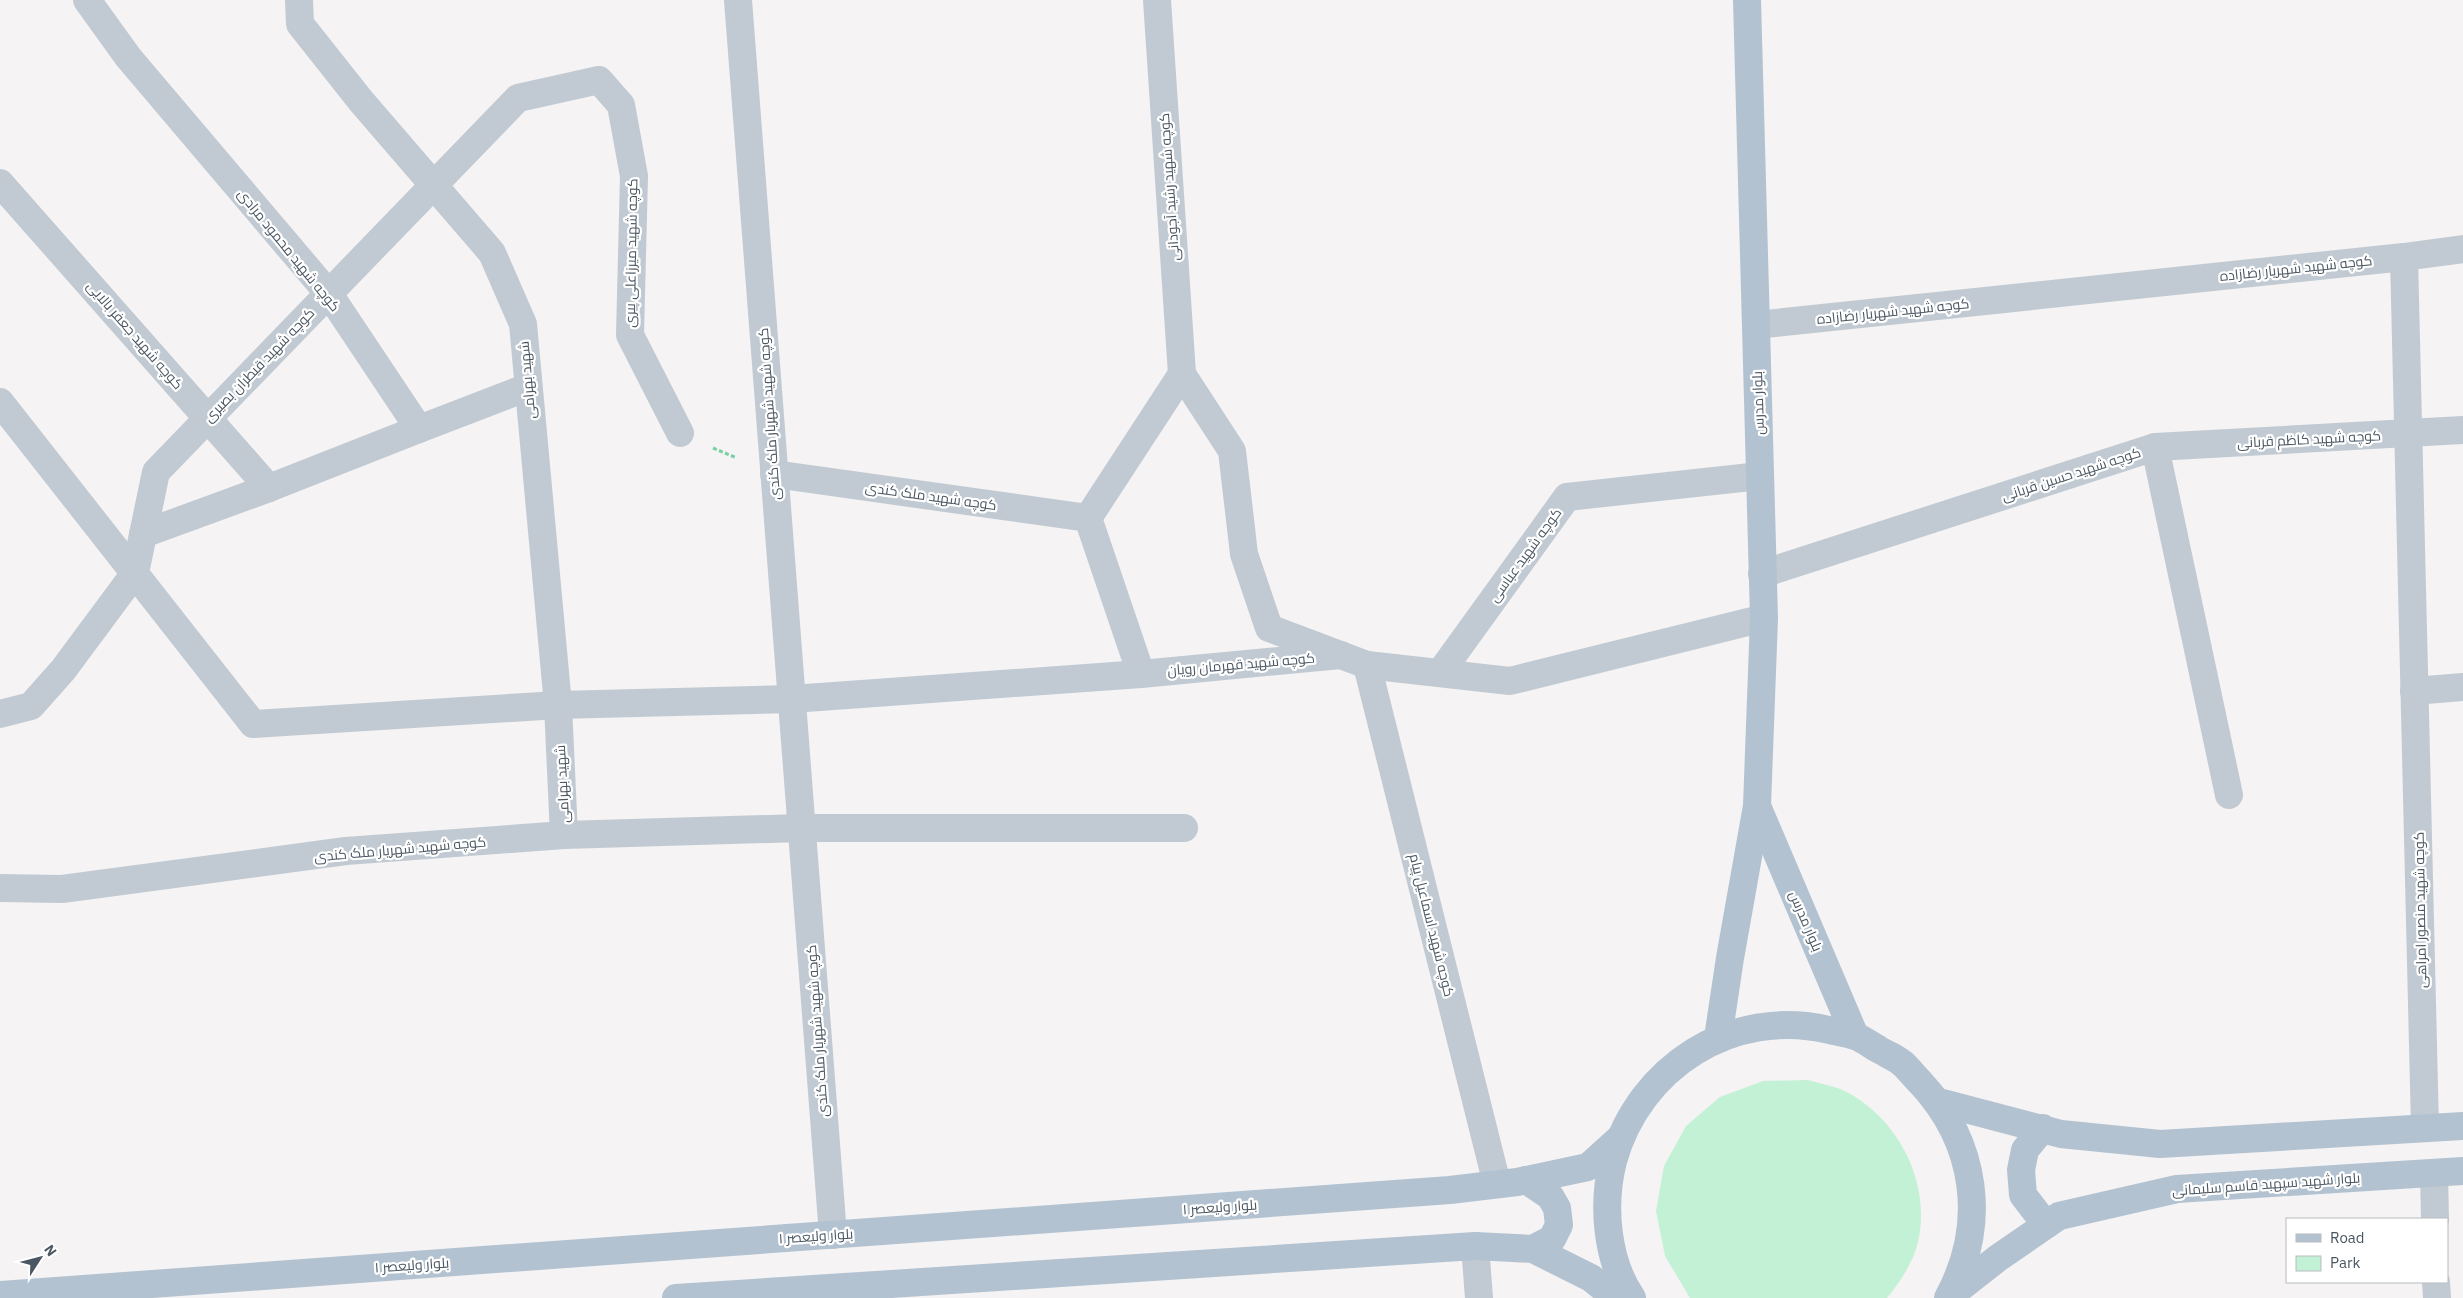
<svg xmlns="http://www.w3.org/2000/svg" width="2463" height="1298" font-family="'IBM Plex Sans',Cairo,sans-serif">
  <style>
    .green { fill: #c3f1d5 }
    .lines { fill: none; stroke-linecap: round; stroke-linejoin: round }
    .path { stroke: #7ad0a6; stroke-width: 3; stroke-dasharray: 4 2.5; stroke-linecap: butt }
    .minor { stroke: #c1cad2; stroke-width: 28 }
    .major { stroke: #b3c2d1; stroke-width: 28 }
    .labels { text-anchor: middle; stroke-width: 4.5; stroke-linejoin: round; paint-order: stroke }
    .street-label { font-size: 14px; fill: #4a5661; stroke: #fff }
  </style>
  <rect width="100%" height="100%" fill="#f5f3f3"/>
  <path class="green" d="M1808,1080C1822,1084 1840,1087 1852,1095C1901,1124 1931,1185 1918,1242C1913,1263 1900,1282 1887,1298H1690L1665,1256L1656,1211L1664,1166L1686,1126L1720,1097L1763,1081Z"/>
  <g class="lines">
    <polyline class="path" points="713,448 737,458"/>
    <g class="minor">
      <polyline points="87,0 128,57 329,294 419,429 269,488 143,534"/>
      <polyline points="299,0 300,24 361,101 492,253 523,324 558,705 564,835"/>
      <polyline points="738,0 833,1235"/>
      <polyline points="1157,0 1182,374 1232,451 1244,554 1269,628 1367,665 1510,681 1764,618"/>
      <polyline points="0,183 269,488"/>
      <polyline points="2404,257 2463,249"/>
      <polyline points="1756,325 2404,257 2425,1128"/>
      <polyline points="0,402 253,724 558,705 792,699 1141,674 1341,655"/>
      <polyline points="419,429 528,387"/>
      <polyline points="2155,447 2463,430"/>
      <polyline points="774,474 1088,518"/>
      <polyline points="1762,574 2155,447 2229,795"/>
      <polyline points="1367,665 1497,1184"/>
      <polyline points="1440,673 1567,497 1760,476"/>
      <polyline points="1141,674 1088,518 1182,374"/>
      <polyline points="2414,691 2463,687"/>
      <polyline points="0,714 31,706 63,670 135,573 156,472 518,98 599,80 621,105 634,176 630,335 680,433"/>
      <polyline points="0,888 62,889 346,851 564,835 802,828 1184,828"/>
      <polyline points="2434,1173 2435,1219"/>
      <polyline points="1475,1246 1479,1298"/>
      <polyline points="2436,1282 2437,1298"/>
    </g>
    <g class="major">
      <polyline points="1757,806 1855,1036"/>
      <polyline points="1718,1038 1730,958 1757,806 1764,618 1747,0"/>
      <polyline points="1939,1102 2061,1134 2160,1144 2463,1126"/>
      <polyline points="2043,1128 2025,1150 2021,1170 2023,1195 2046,1225"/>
      <polyline points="1526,1180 1550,1196 1557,1208 1559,1225 1552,1239 1533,1249"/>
      <polyline points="1952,1294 1998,1258 2059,1216 2177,1189 2463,1171"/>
      <polyline points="0,1295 1450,1190 1517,1182 1588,1167 1620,1138"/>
      <polyline points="676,1298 1475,1246 1533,1249 1591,1278 1616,1298"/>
      <path d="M1632,1298C1606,1260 1602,1204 1613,1161C1639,1067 1732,1007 1829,1030C1837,1032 1847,1033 1855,1036C1863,1039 1871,1045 1878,1049C1886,1054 1895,1057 1902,1063C1908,1068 1914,1076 1920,1082C1977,1143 1988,1224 1948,1298"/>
    </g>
  </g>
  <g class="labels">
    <g class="street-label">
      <text transform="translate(1169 187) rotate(-94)" y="5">کوچه شهید رشید آجودانی</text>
      <text transform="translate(289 250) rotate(51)" y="5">کوچه شهید محمود مرادی</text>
      <text transform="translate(631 253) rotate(-89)" y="5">کوچه شهید میرزاعلی پیری</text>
      <text transform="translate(2296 268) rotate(-6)" y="5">کوچه شهید شهریار رضازاده</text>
      <text transform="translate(1893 311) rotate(-6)" y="5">کوچه شهید شهریار رضازاده</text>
      <text transform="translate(135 335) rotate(49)" y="5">کوچه شهید جعفر بالایی</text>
      <text transform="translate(259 365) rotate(-46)" y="5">کوچه شهید قیطران بصیری</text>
      <text transform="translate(527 380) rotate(-95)" y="5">شهید بهرامی</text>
      <text transform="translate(1758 403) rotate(-92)" y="5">بلوار مدرس</text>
      <text transform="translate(769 414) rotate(-94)" y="5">کوچه شهید شهریار ملک کندی</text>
      <text transform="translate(2309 439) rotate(-3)" y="5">کوچه شهید کاظم قربانی</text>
      <text transform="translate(2071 474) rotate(-18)" y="5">کوچه شهید حسین قربانی</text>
      <text transform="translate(931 496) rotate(8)" y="5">کوچه شهید ملک کندی</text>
      <text transform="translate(1525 555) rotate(-54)" y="5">کوچه شهید عباسی</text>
      <text transform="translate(1241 664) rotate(-5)" y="5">کوچه شهید قهرمان رویان</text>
      <text transform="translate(562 784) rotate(-93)" y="5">شهید بهرامی</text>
      <text transform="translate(400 849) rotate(-5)" y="5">کوچه شهید شهریار ملک کندی</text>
      <text transform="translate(2420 910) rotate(-91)" y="5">کوچه شهید منصور امراهی</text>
      <text transform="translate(1806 921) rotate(67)" y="5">بلوار مدرس</text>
      <text transform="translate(1432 925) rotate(76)" y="5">کوچه شهید اسماعیل پیام</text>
      <text transform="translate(817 1031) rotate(-94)" y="5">کوچه شهید شهریار ملک کندی</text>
      <text transform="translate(2266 1184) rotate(-4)" y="5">بلوار شهید سپهبد قاسم سلیمانی</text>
      <text transform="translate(1220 1207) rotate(-4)" y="5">بلوار ولیعصر ۱</text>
      <text transform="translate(816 1236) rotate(-4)" y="5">بلوار ولیعصر ۱</text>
      <text transform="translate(412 1265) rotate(-4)" y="5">بلوار ولیعصر ۱</text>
    </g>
  </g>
  <rect x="2286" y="1218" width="162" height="65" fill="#ffffff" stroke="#b7bbc0"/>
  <rect x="2296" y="1234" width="25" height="8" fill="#b3c2d1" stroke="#b7bbc0"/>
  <text x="2330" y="1243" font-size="15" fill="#4a5661">Road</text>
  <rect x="2296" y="1256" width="25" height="15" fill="#c3f1d5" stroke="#b7bbc0"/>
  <text x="2330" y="1268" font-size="15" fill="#4a5661">Park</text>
  <g transform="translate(40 1258) rotate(54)" stroke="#ffffff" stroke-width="4" paint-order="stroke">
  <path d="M0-4L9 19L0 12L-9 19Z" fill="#4a5661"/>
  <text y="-8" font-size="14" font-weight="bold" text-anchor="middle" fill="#4a5661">N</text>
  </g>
</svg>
